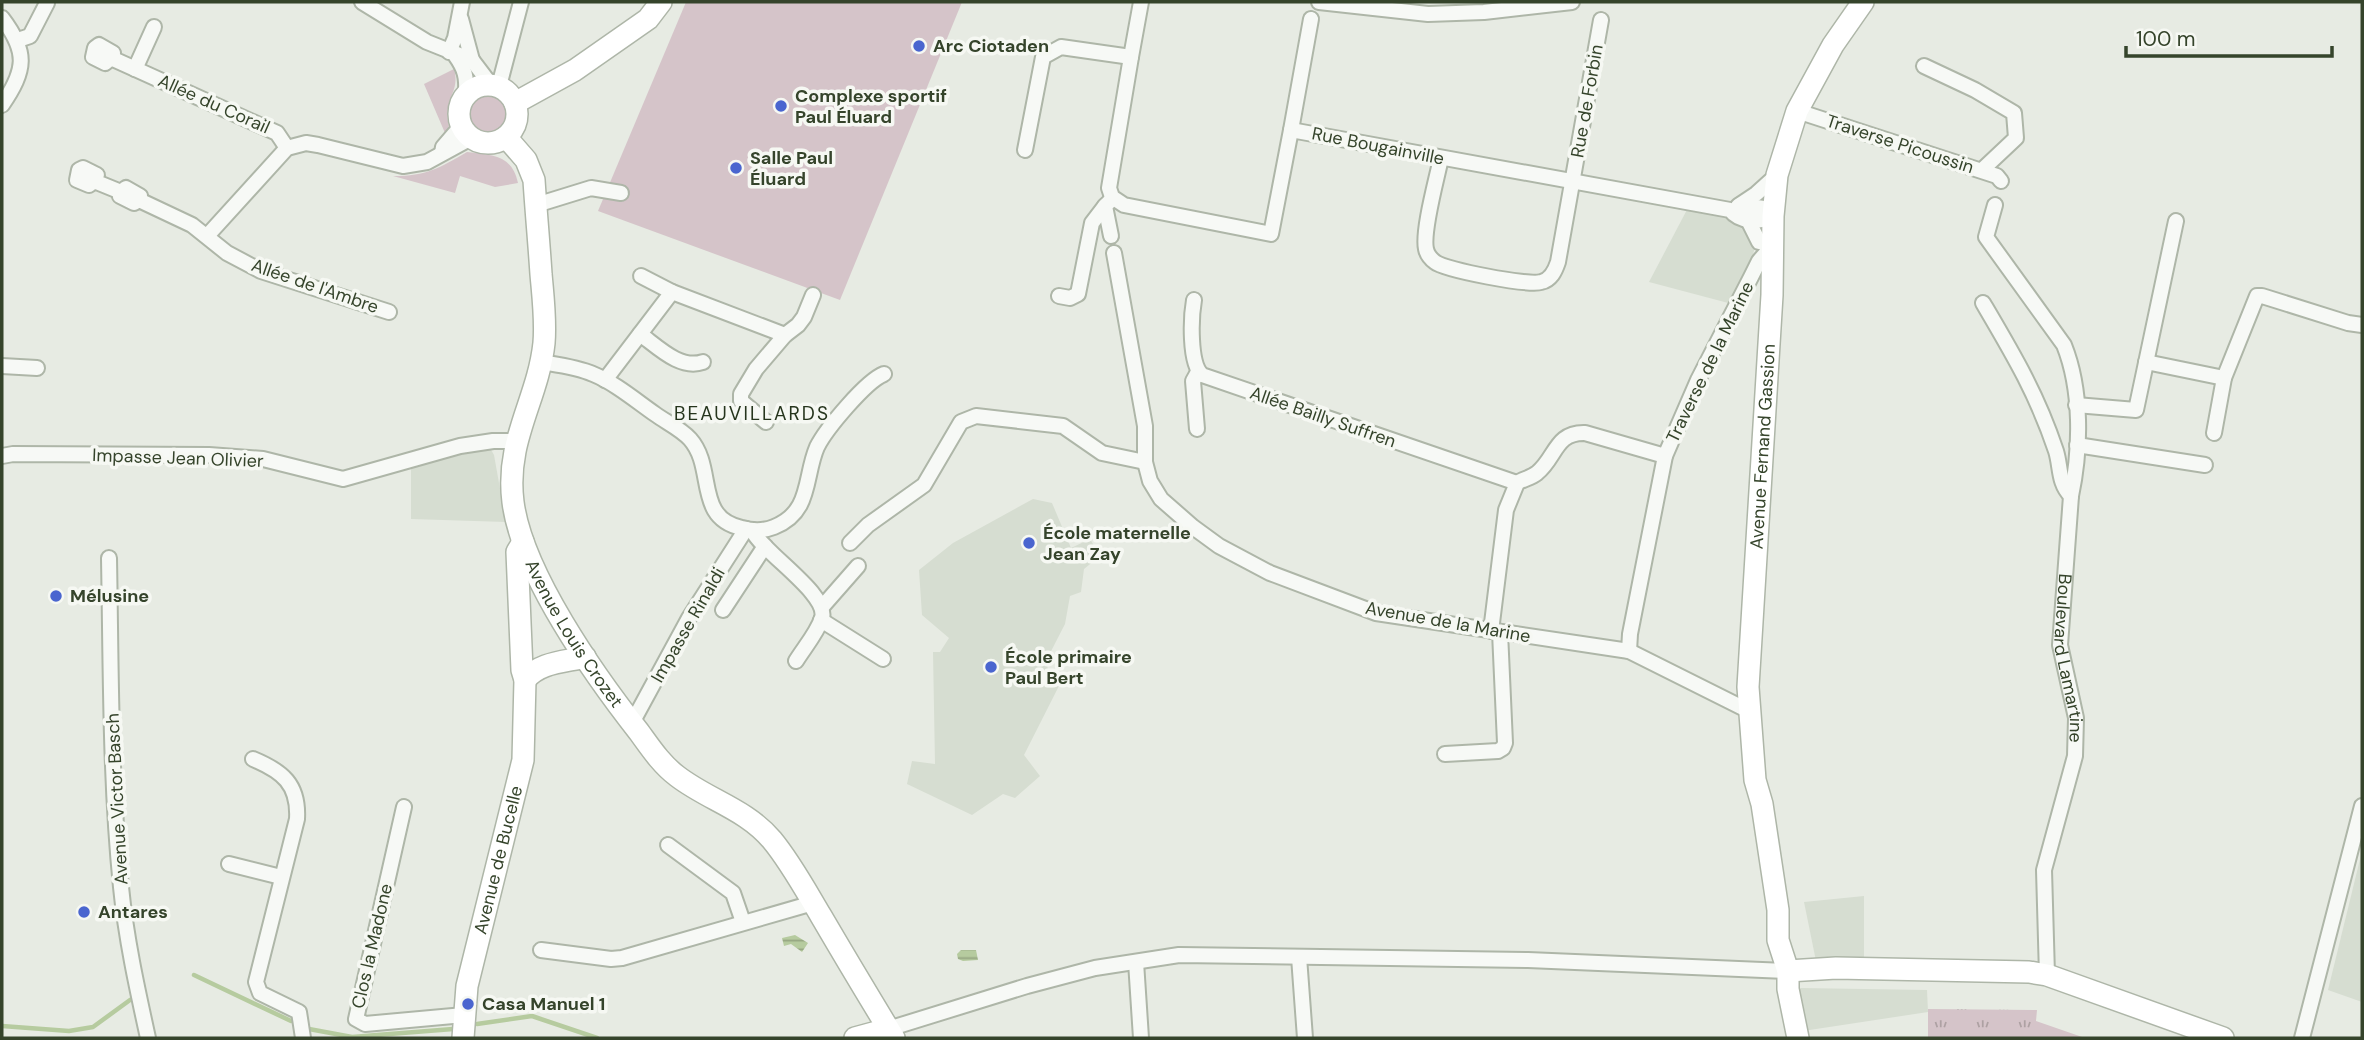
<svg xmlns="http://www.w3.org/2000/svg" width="2364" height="1040" font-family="'DM Sans',sans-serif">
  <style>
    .built { fill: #d6ddd1 }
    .green { fill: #d5c4c9 }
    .park { fill: url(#park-tufts) }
    .water { fill: url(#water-rules) }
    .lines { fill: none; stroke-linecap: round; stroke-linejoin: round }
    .stream { stroke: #b6cb9f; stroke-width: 4.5 }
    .street-casing { stroke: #aeb6a8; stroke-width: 18 }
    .secondary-casing { stroke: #aeb6a8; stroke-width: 24 }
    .street { stroke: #f7f9f6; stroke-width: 14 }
    .secondary { stroke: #fff; stroke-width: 21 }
    .poi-dot { fill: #4a65cf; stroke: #f6f8f3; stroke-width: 2.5 }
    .labels { text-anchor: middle; stroke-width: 7; stroke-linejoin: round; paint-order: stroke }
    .poi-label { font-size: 18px; font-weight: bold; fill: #35442b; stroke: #f6f8f3; text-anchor: start }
    .street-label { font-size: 18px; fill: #35442b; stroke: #f6f8f3 }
    .neighbourhood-label { font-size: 19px; letter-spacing: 2px; fill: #26351d; stroke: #f6f8f3 }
  </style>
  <defs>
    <pattern id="park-tufts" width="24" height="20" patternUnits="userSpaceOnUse" patternTransform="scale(1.75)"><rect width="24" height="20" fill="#d5c4c9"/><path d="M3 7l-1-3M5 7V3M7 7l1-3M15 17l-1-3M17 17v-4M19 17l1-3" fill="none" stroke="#aea1a3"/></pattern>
    <pattern id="water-rules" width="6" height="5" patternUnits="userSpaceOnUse" patternTransform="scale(1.75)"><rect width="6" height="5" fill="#b6cb9f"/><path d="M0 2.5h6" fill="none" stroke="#95a682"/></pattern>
  </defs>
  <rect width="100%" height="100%" fill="#e7ebe3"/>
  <g class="built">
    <polygon points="1690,204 1760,225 1753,255 1732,304 1649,282"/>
    <polygon points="490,448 494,455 506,522 411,519 411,464 449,454"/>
    <polygon points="1033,499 1052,503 1071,548 1090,539 1100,556 1084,569 1081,592 1070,596 1065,624 1047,659 1048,675 1063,678 1024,755 1040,776 1015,798 1003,794 972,815 907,784 912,761 935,764 933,652 940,652 949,638 922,615 919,570 953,543"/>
    <polygon points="2362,851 2362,1002 2328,990"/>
    <polygon points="1864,896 1864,961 1816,961 1804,902"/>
    <polygon points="1801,988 1927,990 1928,1012 1803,1031 1796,994"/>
  </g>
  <g class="green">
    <polygon points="686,2 962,2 840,300 598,211"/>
    <path d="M454,69C461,92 442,100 449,126L445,133L424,84Z"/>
    <circle cx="488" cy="114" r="21"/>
    <path d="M467,152C493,155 512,155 518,183L495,187L460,176L455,193L393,176C427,176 439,168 467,152Z"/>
  </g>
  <polygon class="park" points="1928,1009 2037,1010 2036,1021 2085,1038 1928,1038"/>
  <g class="water">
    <polygon points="795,935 808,943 802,952 791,944 784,946 782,938"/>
    <polygon points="961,950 976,950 978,960 963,961 958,959 957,954"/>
  </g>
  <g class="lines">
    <g class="stream">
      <polyline points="194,975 291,1021"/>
      <polyline points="477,1024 532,1016 597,1038"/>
      <polyline points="2,1026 69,1031 93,1027 130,1000"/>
      <polyline points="309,1029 352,1037 453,1029"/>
    </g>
    <g class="street-casing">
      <g id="street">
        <polyline points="362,2 427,42 472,60 491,85"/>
        <polyline points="1319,2 1428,14 1484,12 1572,2"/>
        <path d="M2,18C28,52 26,70 2,105"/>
        <polyline points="461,19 472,60"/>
        <polyline points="18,40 30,36 47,3"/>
        <polyline points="449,52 455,38 462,2"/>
        <path d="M455,55C465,69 467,77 466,94"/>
        <polyline points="1131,57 1141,2"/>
        <polyline points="111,58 113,53 99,45 95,48 93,57 105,63 111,58 277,133 287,148"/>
        <polyline points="1924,66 1975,90 2014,113 2016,138 1982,170"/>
        <polyline points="135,69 154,27"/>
        <polyline points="499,86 521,2"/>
        <polyline points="1797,111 1997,176 2001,181"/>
        <polyline points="1291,130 1311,19"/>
        <path d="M1025,150L1043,57L1061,47L1131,57L1109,188L1112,197L1124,205L1271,234L1291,130L1730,210C1740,223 1761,223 1773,216L1764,208L1740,205"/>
        <polyline points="442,153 443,147 461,126"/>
        <path d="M1441,158C1437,178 1422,231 1426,249C1427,254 1431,259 1435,262C1445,270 1529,286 1541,282C1551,280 1555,271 1558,262L1601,20"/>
        <polyline points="94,181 97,175 83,168 79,170 77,180 89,185 94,181 121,192 126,188 140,196 139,200"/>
        <polyline points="121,192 120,196 134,203 139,200 192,225 227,253 261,271 389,312"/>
        <polyline points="1110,201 1105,206 1111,236"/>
        <polyline points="536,205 591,188 621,193"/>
        <path id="s1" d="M1995,205L1986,237L2064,345C2082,390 2081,449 2071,496L2060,645L2076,718L2075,756L2044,870L2047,975"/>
        <polyline points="1738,206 1756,194 1777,175"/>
        <polyline points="1748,220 1759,242 1773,245"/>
        <polyline points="207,236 287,148 306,143 318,145 403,166 427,162 471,138"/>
        <polyline points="1114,253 1145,426 1145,462 1150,481 1161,499 1193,527 1219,546 1270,573 1376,613 1629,651 1749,711"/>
        <polyline points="641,276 672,292"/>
        <polyline points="1059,296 1070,298 1078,294 1092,223 1105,206"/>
        <path d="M1194,300C1191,317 1189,363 1202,375L1517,483"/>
        <path d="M1983,303C2013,354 2037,394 2056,451C2061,467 2058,483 2071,496"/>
        <path d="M640,334C658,347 680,370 703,362"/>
        <path d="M541,362C559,365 577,367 593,374C615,383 635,400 655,414C666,422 681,429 690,439C716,468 694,518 742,528C753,531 764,531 774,527C812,512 804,477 817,447C826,429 866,381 884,374"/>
        <polyline points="2146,362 2224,378"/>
        <polyline points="2,366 37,368"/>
        <polyline points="605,380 672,292 785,335"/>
        <polyline points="2076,405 2136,410 2176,221"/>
        <polyline points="766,422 741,401 741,394 756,369 785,335 798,325 804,317 813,295"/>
        <polyline points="1197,429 1193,381 1198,372"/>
        <polyline points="2214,433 2224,378 2257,296 2262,296 2348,323 2362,325"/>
        <polyline points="2077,445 2205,465"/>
        <polyline points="2,456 13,454 209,455 263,459 343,479 460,446 493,441 516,441"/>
        <path d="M752,530C763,553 829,594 822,618C817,633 804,648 796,661"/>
        <polyline points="850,543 868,525 924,485 961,422 976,416 1063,426 1102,453 1145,462"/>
        <path d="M109,558C111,667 110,778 121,887C126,938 137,988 148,1038"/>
        <polyline points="822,607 858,566"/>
        <polyline points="723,610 765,546"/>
        <polyline points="821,620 883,659"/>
        <path d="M1491,631L1506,510L1517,483C1523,479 1531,478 1537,473C1556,458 1555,432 1585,433L1665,456"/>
        <polyline points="1629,651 1630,634 1665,456 1698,380 1751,277 1759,261 1773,245"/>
        <polyline points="632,723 689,618 746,529"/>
        <polyline points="1445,754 1498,751 1503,748 1505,743 1500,632"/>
        <path d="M253,759C282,771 299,784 297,819L256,982L260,993L299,1012L303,1038"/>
        <polyline points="404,807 356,1019 365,1024 464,1015"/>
        <polyline points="668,845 733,893 743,922"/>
        <polyline points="229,864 281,877"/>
        <polyline points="541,950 611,959 622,958 813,903"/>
        <polyline points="1299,957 1305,1038"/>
        <polyline points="1136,962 1141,1038"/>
        <polyline points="888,1029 1027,986 1095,968 1179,955 1528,960 1788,971"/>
        <polyline points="2302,1038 2362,806"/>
      </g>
    </g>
    <g class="secondary-casing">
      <g id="secondary">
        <circle cx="488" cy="114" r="29"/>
        <polyline points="515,103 575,70 648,19 661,2"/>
        <path id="s2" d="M506,137L526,160L534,180C536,211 539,243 541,274C543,297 546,320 544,343C538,400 505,440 513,502C522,573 595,676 639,732C650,747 661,764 677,776C708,800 746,809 772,840C791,863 806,891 821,916C845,957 869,997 894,1038"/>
        <path d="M525,680C539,662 565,662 585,657"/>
        <polyline points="1788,971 1836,968 2029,972 2047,975 2223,1038"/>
        <path id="s3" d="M463,1038L467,986L523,760L525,680L522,670L517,552L523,542"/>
        <polyline points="855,1038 888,1029"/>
        <path id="s4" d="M1798,1038L1788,989V971L1778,940V910L1762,804L1755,780L1748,687L1772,295L1773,216L1777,175L1797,111L1833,45L1863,2"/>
      </g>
    </g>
    <use href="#street" class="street"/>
    <use href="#secondary" class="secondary"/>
  </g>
  <g class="poi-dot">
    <circle cx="919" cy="46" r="7"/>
    <circle cx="781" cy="106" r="7"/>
    <circle cx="736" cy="168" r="7"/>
    <circle cx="1029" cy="543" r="7"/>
    <circle cx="56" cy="596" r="7"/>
    <circle cx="991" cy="667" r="7"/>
    <circle cx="84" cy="912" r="7"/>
    <circle cx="468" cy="1004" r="7"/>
  </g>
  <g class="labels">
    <g class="poi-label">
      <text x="933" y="52">Arc Ciotaden</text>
      <text x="795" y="102">Complexe sportif<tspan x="795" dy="21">Paul Éluard</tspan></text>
      <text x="750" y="164">Salle Paul<tspan x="750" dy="21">Éluard</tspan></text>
      <text x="1043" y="539">École maternelle<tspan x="1043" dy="21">Jean Zay</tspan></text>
      <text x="70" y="602">Mélusine</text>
      <text x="1005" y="663">École primaire<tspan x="1005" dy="21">Paul Bert</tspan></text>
      <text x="98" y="918">Antares</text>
      <text x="482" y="1010">Casa Manuel 1</text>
    </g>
    <g class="street-label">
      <text transform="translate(1587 101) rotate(-80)" y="6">Rue de Forbin</text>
      <text transform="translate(214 104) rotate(24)" y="6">Allée du Corail</text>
      <text transform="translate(1900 144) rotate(18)" y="6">Traverse Picoussin</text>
      <text transform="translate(1378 146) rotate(11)" y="6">Rue Bougainville</text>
      <text transform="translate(315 286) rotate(19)" y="6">Allée de l'Ambre</text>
      <text transform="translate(1710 362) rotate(-64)" y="6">Traverse de la Marine</text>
      <text transform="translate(1323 417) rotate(19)" y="6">Allée Bailly Suffren</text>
      <text dy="6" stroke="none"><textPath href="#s4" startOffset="597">Avenue Fernand Gassion</textPath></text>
      <text transform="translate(178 458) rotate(2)" y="6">Impasse Jean Olivier</text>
      <text transform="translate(1448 622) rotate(10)" y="6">Avenue de la Marine</text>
      <text transform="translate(688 625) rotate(-60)" y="6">Impasse Rinaldi</text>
      <text dy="6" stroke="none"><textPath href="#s2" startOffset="525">Avenue Louis Crozet</textPath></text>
      <text dy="6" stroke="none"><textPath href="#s1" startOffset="483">Boulevard Lamartine</textPath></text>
      <text transform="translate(117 799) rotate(-93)" y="6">Avenue Victor Basch</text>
      <text dy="6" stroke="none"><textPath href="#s3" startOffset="182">Avenue de Bucelle</textPath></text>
      <text transform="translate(372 946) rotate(-77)" y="6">Clos la Madone</text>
    </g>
    <g class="neighbourhood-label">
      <text x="752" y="420">BEAUVILLARDS</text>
    </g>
  </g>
  <rect width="2364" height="1040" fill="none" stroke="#35442b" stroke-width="7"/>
  <path d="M2126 46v10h206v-10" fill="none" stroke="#35442b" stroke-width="3.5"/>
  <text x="2136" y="46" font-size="21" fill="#35442b" stroke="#f6f8f3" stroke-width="5" paint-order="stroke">100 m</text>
</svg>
